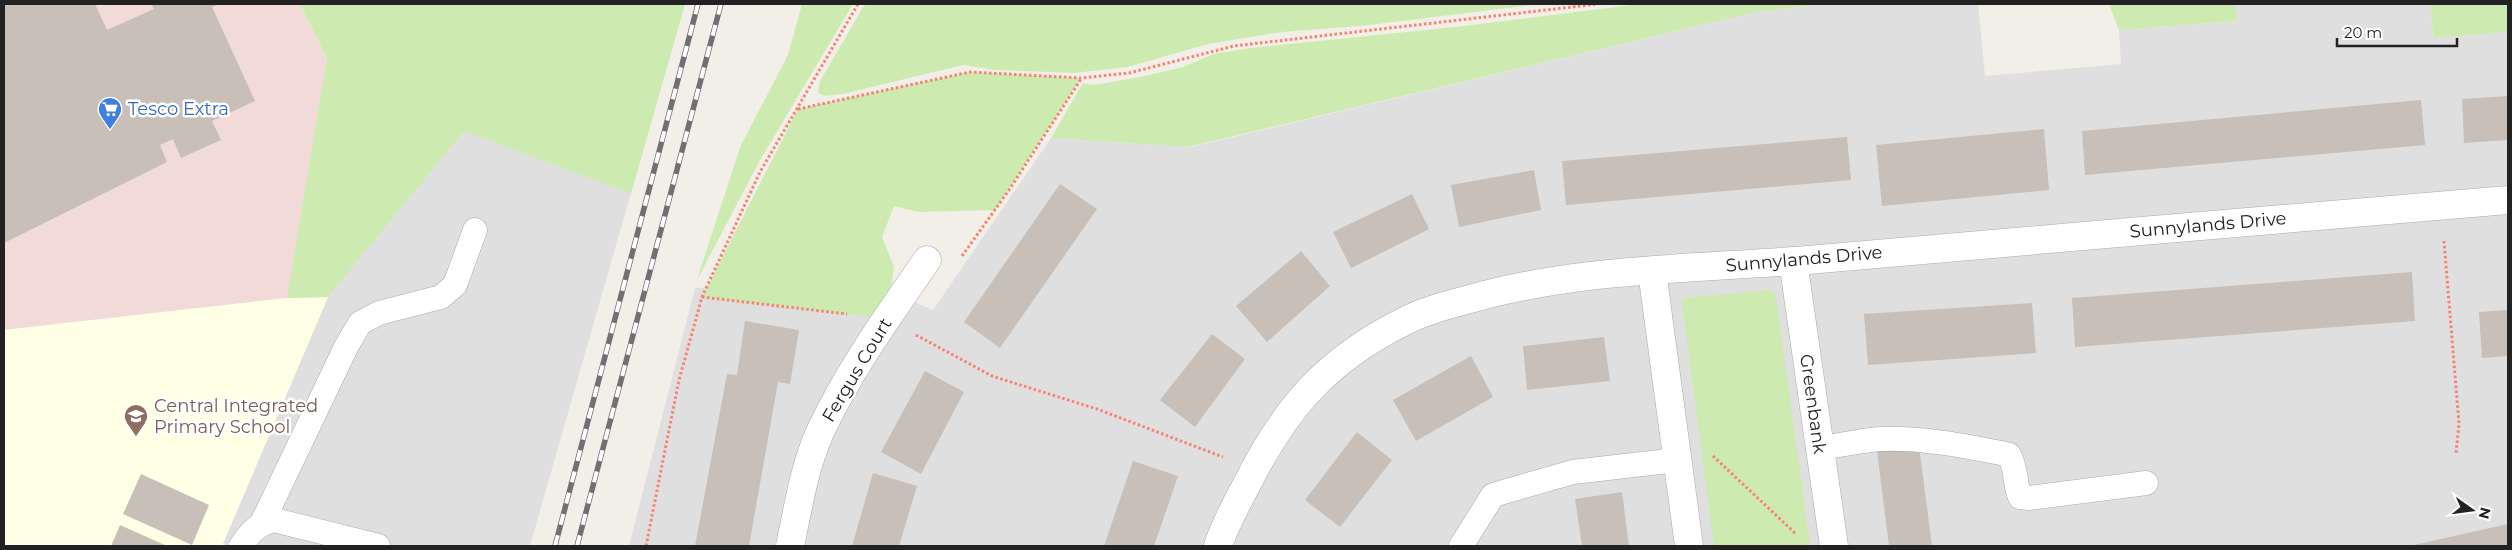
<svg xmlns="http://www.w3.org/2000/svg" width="2512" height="550" font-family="Montserrat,sans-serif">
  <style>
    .residential { fill: #e0dfdf }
    .commercial { fill: #f2dad9 }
    .education { fill: #ffffe5 }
    .grass { fill: #cdebb0 }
    .building { fill: #c7bfb8 }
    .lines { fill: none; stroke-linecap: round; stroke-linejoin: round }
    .lane-casing { stroke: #a9a9a9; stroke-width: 25 }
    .street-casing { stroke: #a9a9a9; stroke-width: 29 }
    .path { stroke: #fa8072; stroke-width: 3; stroke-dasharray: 2.5 2.5; stroke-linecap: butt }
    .lane { stroke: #fff; stroke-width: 24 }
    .street { stroke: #fff; stroke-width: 28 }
    .rail-casing { stroke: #707070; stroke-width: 5.5 }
    .rail { stroke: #fff; stroke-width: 4; stroke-dasharray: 11; stroke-linecap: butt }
    .labels { text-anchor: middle; stroke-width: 5; stroke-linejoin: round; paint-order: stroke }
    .shop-label { font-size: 18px; fill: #366cbe; stroke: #fff; text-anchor: start }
    .street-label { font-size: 18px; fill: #222; stroke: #fff }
    .education-label { font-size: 18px; fill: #785e54; stroke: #fff; text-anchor: start }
  </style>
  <rect width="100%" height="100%" fill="#f2efe9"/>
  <g class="residential">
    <polygon points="300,4 685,4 530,546 231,546 223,544 328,297 287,298 327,58"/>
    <polygon points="1826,4 1978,4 1985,76 2121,64 2119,30 2236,21 2235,4 2430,4 2434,38 2508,32 2508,546 629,546 695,288 759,285 910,300 933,310 1051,138 1191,147 1757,12"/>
  </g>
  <polygon class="commercial" points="4,4 300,4 327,58 287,298 4,330"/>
  <polygon class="education" points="328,297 222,546 4,546 4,330 287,298"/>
  <g class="grass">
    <polygon points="300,4 685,4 631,194 464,131 328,297 287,298 327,58"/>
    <polygon points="802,4 853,4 759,162 696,282 741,145 788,55"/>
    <polygon points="865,4 1541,4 1361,26 1282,32 1208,44 1128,67 1074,73 995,70 963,65 843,94 825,96 818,93 820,81"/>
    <polygon points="1639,4 1826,4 1757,12 1188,147 1051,138 1083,83 1093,85 1141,77 1183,67 1213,54 1250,48 1455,27"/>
    <polygon points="2109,4 2235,4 2237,21 2119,30"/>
    <polygon points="2430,4 2508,4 2508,32 2434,38"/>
    <polygon points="970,72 1081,78 995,210 918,212 894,206 882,237 894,267 887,319 702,297 798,109"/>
    <polygon points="1770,290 1776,297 1810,546 1714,546 1682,303 1684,298"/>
  </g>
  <g class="building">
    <polygon points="4,4 95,4 107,30 154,9 151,4 220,4 212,7 255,101 212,121 221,140 181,158 173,139 160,145 167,162 4,243"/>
    <polygon points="2508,96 2508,140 2464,143 2462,99"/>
    <polygon points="2421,100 2425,145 2085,175 2082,131"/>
    <polygon points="2044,129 2049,190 1882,206 1876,145"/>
    <polygon points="1847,137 1851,180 1566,205 1562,161"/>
    <polygon points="1534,170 1541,210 1459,227 1451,185"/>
    <polygon points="1060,184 1097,209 1000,348 964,322"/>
    <polygon points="1412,194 1429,229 1351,268 1333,232"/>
    <polygon points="1301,251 1330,286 1267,342 1236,306"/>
    <polygon points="2412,272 2415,321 2075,347 2072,298"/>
    <polygon points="2032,303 2036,353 1868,365 1864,314"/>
    <polygon points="2508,310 2508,356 2482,358 2479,312"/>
    <polygon points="745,321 799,330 790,384 778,382 749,546 695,546 727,374 737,375"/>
    <polygon points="1212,334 1245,359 1195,427 1160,400"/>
    <polygon points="1604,337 1610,381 1527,390 1523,346"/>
    <polygon points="1471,356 1493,397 1416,441 1393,400"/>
    <polygon points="925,371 964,392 921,474 881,452"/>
    <polygon points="1357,432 1392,460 1340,527 1305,500"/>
    <polygon points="1919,446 1932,546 1889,546 1877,451"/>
    <polygon points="1133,461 1178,476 1154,546 1104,546"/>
    <polygon points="873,473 917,486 899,546 852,546"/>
    <polygon points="141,474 209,505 192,545 123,514"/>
    <polygon points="1622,492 1629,546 1582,546 1575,499"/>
    <polygon points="2508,524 2508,546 2414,546 2414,545"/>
    <polygon points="120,525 167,546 111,546"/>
  </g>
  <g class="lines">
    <g class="lane-casing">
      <g id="lane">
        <path d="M1819,448C1839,446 1862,440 1881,439C1919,437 1964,446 2001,453L2009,455C2017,468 2014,483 2020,497L2029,498L2146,483"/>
        <polyline points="262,523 346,347 360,323 379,313 441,297 455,285 475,230"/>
        <path d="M241,546C250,532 258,524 274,520L378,546"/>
        <polyline points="1461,546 1493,495 1573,472 1677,460"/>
      </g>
    </g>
    <g class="street-casing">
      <g id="street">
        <polyline points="1793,261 1834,546"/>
        <polyline points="1652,271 1689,546"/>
        <path d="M790,546C798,508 804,468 820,432C849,370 889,315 927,260"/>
        <path d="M1218,546C1225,524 1237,503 1248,482C1286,407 1327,360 1403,322C1424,311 1447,305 1470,299C1579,268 1695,269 1808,260C2041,240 2275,219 2508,200"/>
      </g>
    </g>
    <g class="path">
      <polyline points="798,109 970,72 1081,78 1129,73 1234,46 1598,4"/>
      <polyline points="2444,241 2459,424 2456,453"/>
      <polyline points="962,256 1009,190 1081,79"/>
      <polyline points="702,297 847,314"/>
      <polyline points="916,335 992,376 1097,409 1223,457"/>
      <polyline points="1713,456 1796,534"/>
      <polyline points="646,546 679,380 702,297 760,172 858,4"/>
    </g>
    <use href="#lane" class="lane"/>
    <use href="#street" class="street"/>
    <g class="rail-casing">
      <g id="rail">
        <polyline points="555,546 698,4"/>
        <polyline points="577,546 721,4"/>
      </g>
    </g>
    <use href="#rail" class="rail"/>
  </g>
  <defs>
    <g id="supermarket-pin" transform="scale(1.25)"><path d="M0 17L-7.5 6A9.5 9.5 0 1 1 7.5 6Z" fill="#3f7fe0" stroke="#fff"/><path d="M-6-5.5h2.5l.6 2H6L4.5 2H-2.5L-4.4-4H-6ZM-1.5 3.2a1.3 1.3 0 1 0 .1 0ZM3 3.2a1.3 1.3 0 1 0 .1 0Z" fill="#fff"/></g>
    <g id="school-pin" transform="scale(1.25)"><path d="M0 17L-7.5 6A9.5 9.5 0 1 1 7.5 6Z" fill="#8d6e63" stroke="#fff"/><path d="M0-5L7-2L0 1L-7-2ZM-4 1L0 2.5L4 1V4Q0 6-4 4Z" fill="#fff"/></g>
  </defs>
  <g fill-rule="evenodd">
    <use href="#supermarket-pin" x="110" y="109"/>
    <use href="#school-pin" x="136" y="416"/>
  </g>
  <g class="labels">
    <g class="shop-label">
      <text x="128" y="115">Tesco Extra</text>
    </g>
    <g class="street-label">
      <text transform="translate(2208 225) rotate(-5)" y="6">Sunnylands Drive</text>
      <text transform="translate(1804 259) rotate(-5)" y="6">Sunnylands Drive</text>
      <text transform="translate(857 370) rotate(-59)" y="6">Fergus Court</text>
      <text transform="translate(1813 404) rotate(82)" y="6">Greenbank</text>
    </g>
    <g class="education-label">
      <text x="154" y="412">Central Integrated<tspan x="154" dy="21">Primary School</tspan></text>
    </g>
  </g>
  <rect width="2512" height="550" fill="none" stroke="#222222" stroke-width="10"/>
  <g transform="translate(2472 510) rotate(104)" stroke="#ffffff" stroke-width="4" paint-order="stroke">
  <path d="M0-4L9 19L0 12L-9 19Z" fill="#222222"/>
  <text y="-8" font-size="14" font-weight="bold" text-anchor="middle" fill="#222222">N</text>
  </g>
  <path d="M2337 38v8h120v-8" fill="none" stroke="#222222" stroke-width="2.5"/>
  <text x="2344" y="38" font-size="15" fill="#222222" stroke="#ffffff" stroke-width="4" paint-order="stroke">20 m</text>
</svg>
